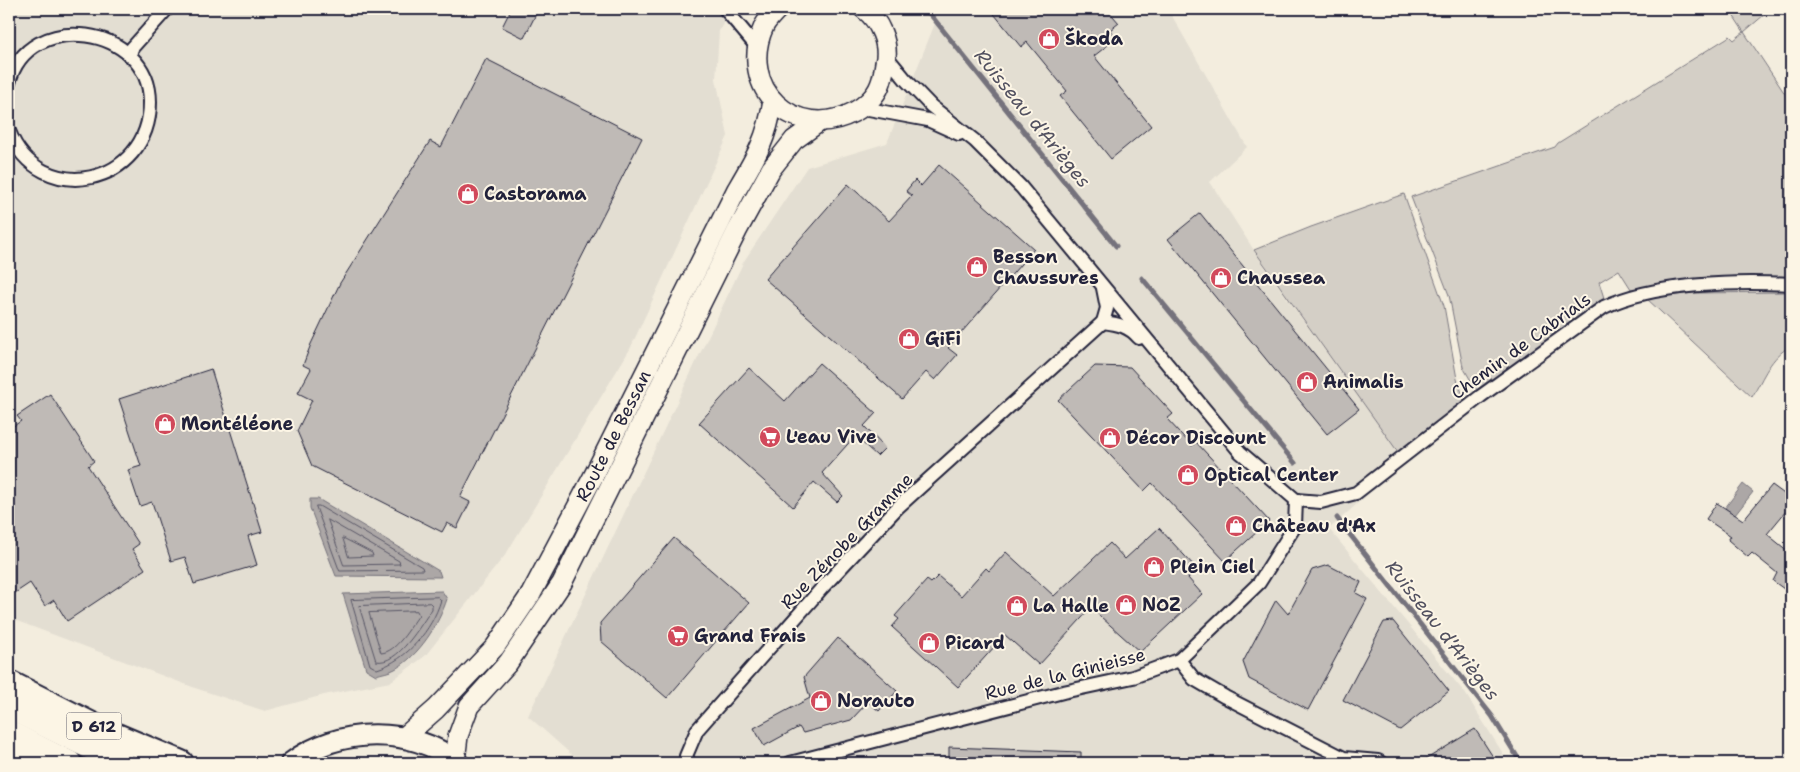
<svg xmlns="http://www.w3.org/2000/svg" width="1800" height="772" font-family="'Shantell Sans',sans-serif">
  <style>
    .built { fill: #e3ded2 }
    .green { fill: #d4cfc6; stroke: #7b7880 }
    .water { fill: #aca7a6; stroke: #75727b }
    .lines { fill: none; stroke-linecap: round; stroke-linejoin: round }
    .shore { stroke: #595766; stroke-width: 1 }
    .stream { stroke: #75727b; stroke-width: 5 }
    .building { fill: #bfbab6; stroke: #22223b }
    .street-casing { stroke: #22223b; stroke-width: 16 }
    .secondary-casing { stroke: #22223b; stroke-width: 22 }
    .primary-casing { stroke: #22223b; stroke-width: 24 }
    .highway-casing { stroke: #22223b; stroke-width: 28 }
    .street { stroke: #fcf5e5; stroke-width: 12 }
    .secondary { stroke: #fcf5e5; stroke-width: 19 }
    .primary { stroke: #fcf5e5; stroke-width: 20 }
    .highway { stroke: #fcf5e5; stroke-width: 24 }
    .labels { text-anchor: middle; stroke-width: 4; stroke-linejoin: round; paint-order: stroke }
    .shield { fill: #fcf5e5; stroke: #63616e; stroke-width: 1 }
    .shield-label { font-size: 16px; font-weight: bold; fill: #22223b }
    .poi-label { font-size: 18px; font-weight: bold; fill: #22223b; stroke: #fcf5e5; text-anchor: start }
    .street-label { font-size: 18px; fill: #22223b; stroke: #fcf5e5 }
    .water-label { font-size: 19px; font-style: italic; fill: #525160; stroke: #fcf5e5 }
  </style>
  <rect width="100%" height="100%" fill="#f3edde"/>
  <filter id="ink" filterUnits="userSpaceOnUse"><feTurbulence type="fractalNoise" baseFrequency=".02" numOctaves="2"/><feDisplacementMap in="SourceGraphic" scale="10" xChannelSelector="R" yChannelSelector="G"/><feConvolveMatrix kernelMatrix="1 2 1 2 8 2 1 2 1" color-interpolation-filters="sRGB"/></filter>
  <g filter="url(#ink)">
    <g class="built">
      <polygon points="9,9 731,9 719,31 716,79 728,136 630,349 506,554 425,656 390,682 324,695 265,711 198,689 9,618"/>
      <polygon points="933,9 1168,9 1247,147 1210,182 1268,272 1405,461 1329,529 1465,693 1509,763 581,763 528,716 744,261 807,167 887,143 936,21"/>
    </g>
    <g class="green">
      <polygon points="1729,9 1771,9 1744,32 1791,103 1791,277 1729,278 1631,289 1619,270 1599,282 1604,298 1477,391 1463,367 1449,295 1411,197 1555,147 1558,143 1730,36 1734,40 1744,32"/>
      <polygon points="1404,194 1444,306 1457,379 1466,404 1398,452 1254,250 1311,227"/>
      <path d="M1791,292V346C1770,357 1764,377 1752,397L1646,298L1695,293Z"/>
    </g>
    <g class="water">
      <polygon points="1743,484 1753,492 1735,515 1725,508"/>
      <polygon points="310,499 318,499 439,571 441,577 336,576 310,508"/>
      <path d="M442,591L447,599C439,624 419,656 395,669C390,672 382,673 376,675L366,669L343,594Z"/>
    </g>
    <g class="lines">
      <g class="shore">
        <polygon points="316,506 319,506 422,567 423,570 340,571"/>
        <polygon points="328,520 399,561 400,564 344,565"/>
        <polygon points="343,538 372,553 373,556 349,557"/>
        <path d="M438,597L441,600C432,630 407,660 377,669L370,665L351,600Z"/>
        <path d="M430,603L432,605V609C421,624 398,666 376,661L359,606Z"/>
        <path d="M417,611L419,615C410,627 397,652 381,653L369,613Z"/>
      </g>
      <g class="stream">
        <polyline points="926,9 1116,246"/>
        <polyline points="1142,278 1295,463"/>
        <polyline points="1337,518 1492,716 1521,763"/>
      </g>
    </g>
    <g class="building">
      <polygon points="511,9 527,9 536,14 524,38 502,27"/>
      <polygon points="990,9 1107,9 1119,23 1110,30 1117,38 1094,56 1151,126 1111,159 1060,96 1067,91 1027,42 1021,47"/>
      <polygon points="486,59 642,138 460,497 470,502 457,528 447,523 442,532 312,466 297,431 312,400 298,393 311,369 303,365 311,344 340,283 430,141 441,147"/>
      <polygon points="939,165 1034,249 948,348 957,355 935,380 926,372 902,399 765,279 848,184 889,221 912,196 906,191 915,180 921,186"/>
      <polygon points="1200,213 1359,409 1327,434 1168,239"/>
      <polygon points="819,363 876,413 864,426 885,448 877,456 855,436 822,473 843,496 837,502 814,482 793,507 699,423 749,368 785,401"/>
      <polygon points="1095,366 1130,367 1173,414 1167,419 1192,446 1196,442 1269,521 1225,561 1152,483 1144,491 1058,400"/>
      <polygon points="211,369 262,532 248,536 257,565 194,584 185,557 171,561 152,502 140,506 128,470 141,466 119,399"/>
      <polygon points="50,394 94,461 88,466 139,544 132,549 145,569 67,621 54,600 45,606 30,583 15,593 9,584 9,429 21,421 17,416"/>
      <polygon points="1772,485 1791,499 1791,505 1767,534 1789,552 1791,548 1791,584 1788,582 1784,589 1773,581 1777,573 1752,553 1748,557 1728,540 1731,536 1706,519 1717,503 1743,520"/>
      <polygon points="1159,528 1197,569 1188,578 1202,594 1140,652 1091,608 1039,665 1005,635 958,687 892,627 899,619 895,616 918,590 927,580 931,583 938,576 961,596 986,568 989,571 1006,552 1054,596 1110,543 1125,559"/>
      <polygon points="674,538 749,603 667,698 601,641 600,623"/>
      <polygon points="1328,565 1361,582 1356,593 1367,599 1308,710 1249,679 1243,662 1276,600 1288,614 1312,570"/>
      <polygon points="1393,621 1449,691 1400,730 1343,700 1384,622"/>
      <polygon points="838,638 897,691 879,711 868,702 851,720 803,733 799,727 764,746 754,728 810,698 804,677"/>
      <polygon points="1475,729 1497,763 1420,763"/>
      <polygon points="949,747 1081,752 1081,763 949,763"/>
    </g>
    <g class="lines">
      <g class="street-casing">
        <g id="street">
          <polyline points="725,9 757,47"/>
          <polyline points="130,55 132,48 167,9"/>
          <polyline points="887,57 906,80 931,106 975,141 1021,187 1240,452 1296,500"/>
          <path d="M9,83C27,8 150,25 150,102C150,186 39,209 9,131"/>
          <polyline points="863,108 928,120 959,134"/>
          <path d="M1103,322C1118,324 1129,326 1139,338"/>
          <polyline points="1103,322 1107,308 1103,288"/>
          <path d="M1296,500L1321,502L1356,493L1481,396L1604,307C1655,283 1735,281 1791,284"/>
          <polyline points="1179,660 1194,679 1225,697 1344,758 1378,761 1381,763"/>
          <polyline points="689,763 686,756 697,730 822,588 898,507 1103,322"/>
          <polyline points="790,763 1063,692 1133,677 1179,660 1259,583 1295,526 1296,500"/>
        </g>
      </g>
      <g class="secondary-casing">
        <g id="secondary">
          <path d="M778,9C773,14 767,20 764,26C736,88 795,143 854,112C864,107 876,96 880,85C883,78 884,70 885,63C890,44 879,20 864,9"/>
          <path id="s1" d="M403,738L436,709L495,647L531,594L593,477L737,189C756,157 767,139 773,101"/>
          <polyline points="455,761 458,736 469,706 508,663 562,583 737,231 771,169 794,140 819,122"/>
        </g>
      </g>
      <g class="primary-casing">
        <path id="primary" d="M291,763C338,727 411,725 458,763"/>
      </g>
      <g class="highway-casing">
        <g id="highway">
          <polyline points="9,683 100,729 181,763"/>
          <polyline points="9,707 123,763"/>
          <polyline points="9,733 69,763"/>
          <polyline points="9,757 21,763"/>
        </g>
      </g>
      <use href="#street" class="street"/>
      <use href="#secondary" class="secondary"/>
      <use href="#primary" class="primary"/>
      <use href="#highway" class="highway"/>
    </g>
  </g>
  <defs>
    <g id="shop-disc" transform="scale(1.125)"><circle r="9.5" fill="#d1495b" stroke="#fcf5e5"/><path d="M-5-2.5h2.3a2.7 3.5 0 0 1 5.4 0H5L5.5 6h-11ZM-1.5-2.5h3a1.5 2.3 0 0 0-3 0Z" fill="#fff"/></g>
    <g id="supermarket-disc" transform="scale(1.125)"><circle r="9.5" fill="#d1495b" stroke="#fcf5e5"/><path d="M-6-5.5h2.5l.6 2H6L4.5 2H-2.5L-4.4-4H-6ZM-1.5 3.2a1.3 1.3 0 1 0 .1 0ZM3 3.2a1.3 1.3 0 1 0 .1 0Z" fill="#fff"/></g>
  </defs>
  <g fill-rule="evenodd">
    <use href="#shop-disc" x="1049" y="39"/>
    <use href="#shop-disc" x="468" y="194"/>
    <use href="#shop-disc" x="977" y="267"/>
    <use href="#shop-disc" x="1221" y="278"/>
    <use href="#shop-disc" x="909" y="339"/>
    <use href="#shop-disc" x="1307" y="382"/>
    <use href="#shop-disc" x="165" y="424"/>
    <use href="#supermarket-disc" x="770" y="437"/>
    <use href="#shop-disc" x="1110" y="438"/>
    <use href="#shop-disc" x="1188" y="475"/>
    <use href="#shop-disc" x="1236" y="526"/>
    <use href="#shop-disc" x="1154" y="567"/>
    <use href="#shop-disc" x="1126" y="605"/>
    <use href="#shop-disc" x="1017" y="606"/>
    <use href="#supermarket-disc" x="678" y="636"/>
    <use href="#shop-disc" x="929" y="643"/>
    <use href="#shop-disc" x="821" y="701"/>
  </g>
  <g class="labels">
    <rect class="shield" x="66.5" y="712.5" width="55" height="27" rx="4"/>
    <g class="shield-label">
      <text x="94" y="732">D 612</text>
    </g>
    <g class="poi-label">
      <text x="1065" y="45">Škoda</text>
      <text x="484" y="200">Castorama</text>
      <text x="993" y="263">Besson<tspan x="993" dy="21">Chaussures</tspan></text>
      <text x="1237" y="284">Chaussea</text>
      <text x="925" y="345">GiFi</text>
      <text x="1323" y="388">Animalis</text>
      <text x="181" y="430">Montéléone</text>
      <text x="786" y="443">L'eau Vive</text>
      <text x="1126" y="444">Décor Discount</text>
      <text x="1204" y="481">Optical Center</text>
      <text x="1252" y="532">Château d'Ax</text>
      <text x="1170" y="573">Plein Ciel</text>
      <text x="1142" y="611">NOZ</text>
      <text x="1033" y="612">La Halle</text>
      <text x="694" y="642">Grand Frais</text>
      <text x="945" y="649">Picard</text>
      <text x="837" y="707">Norauto</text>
    </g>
    <g class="street-label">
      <text transform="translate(1521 346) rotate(-36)" y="6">Chemin de Cabrials</text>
      <text dy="6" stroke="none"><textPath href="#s1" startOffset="372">Route de Bessan</textPath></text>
      <text transform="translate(847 541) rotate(-46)" y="6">Rue Zénobe Gramme</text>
      <text transform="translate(1065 674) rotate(-14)" y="6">Rue de la Ginieisse</text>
    </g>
    <g class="water-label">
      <text transform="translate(1033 118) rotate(51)" y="7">Ruisseau d'Arièges</text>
      <text transform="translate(1443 630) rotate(52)" y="7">Ruisseau d'Arièges</text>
    </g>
  </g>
  <rect width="1800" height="772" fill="none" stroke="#fcf5e5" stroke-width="30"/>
  <rect x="15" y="15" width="1770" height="742" fill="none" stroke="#22223b" stroke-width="2" filter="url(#ink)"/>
</svg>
